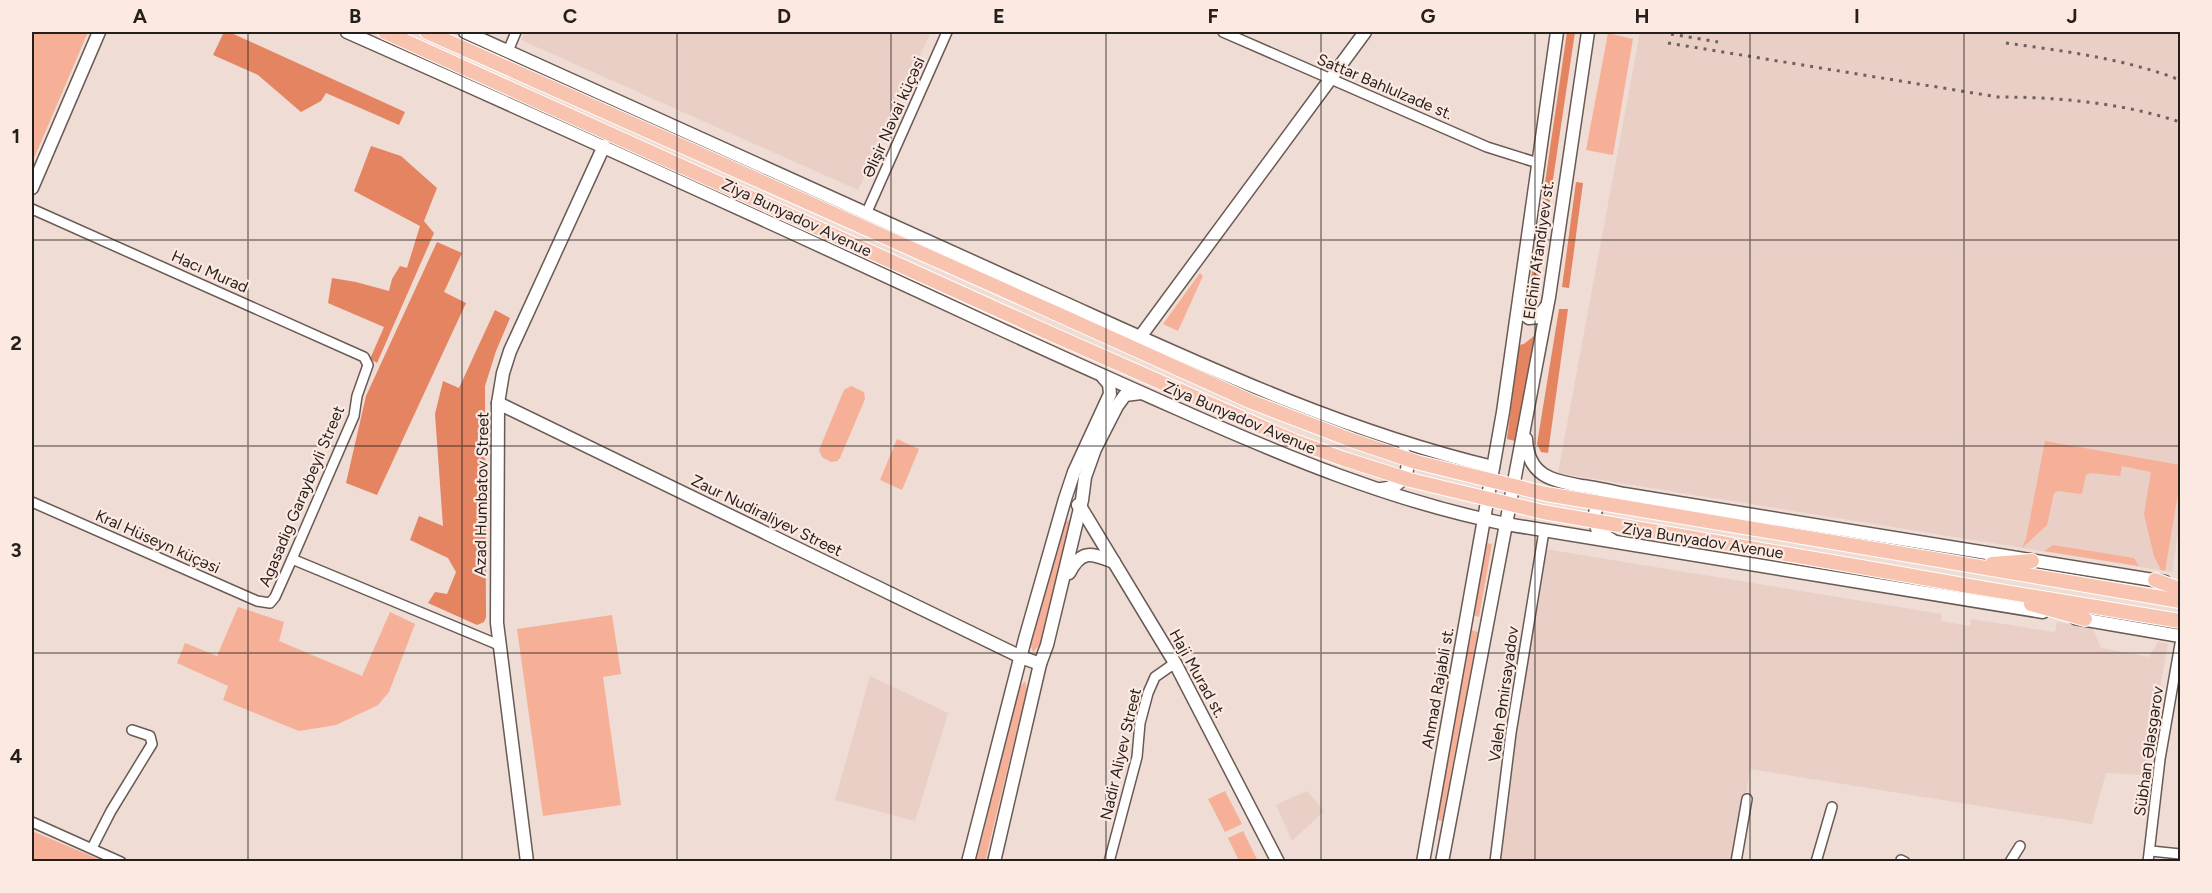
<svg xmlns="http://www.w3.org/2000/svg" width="2212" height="893" font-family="Figtree,sans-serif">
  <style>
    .built { fill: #e9cfc5 }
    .green { fill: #f5b097 }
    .forest { fill: #e48461 }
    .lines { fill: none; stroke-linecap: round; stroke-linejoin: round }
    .street-casing { stroke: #695a54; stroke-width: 12 }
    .secondary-casing { stroke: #695a54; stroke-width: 15 }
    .primary-casing { stroke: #fff; stroke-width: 16 }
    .street { stroke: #fff; stroke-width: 9 }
    .secondary { stroke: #fff; stroke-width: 12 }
    .primary { stroke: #f8c4b0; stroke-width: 14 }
    .rail { stroke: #6c615d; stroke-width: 3; stroke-dasharray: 3 6; stroke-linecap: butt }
    .primary-bridge-casing { stroke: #fff; stroke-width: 16; stroke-linecap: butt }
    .primary-bridge { stroke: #f8c4b0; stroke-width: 14 }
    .grid { fill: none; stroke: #251f1c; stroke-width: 1.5; stroke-opacity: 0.55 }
    .labels { text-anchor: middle; stroke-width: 4.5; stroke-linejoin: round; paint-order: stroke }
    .street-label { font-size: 16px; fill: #251f1c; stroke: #fce9e2 }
    .neatline { fill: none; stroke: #251f1c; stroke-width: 2 }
    .grid-label { font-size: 20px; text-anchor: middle; font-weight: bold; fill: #251f1c }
  </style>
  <rect width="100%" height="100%" fill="#efdcd5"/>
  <g class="built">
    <polygon points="525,32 931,32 858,190 521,40"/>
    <polygon points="1640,32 2180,32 2180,518 2172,572 1558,473"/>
    <polygon points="1545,549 1942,614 1941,621 1970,626 1971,619 2055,632 2057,622 2093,629 2101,648 2149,657 2158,642 2168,644 2144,775 2106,773 2092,824 1750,769 1736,861 1498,862 1514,738"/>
    <polygon points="870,676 948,713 915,821 835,800"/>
    <polygon points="1307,791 1324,811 1292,841 1276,805"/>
  </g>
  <g class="green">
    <polygon points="32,32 88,32 32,163"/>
    <polygon points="1608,33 1633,39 1613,155 1586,150"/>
    <polygon points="1200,273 1203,276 1178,331 1163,324"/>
    <polygon points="851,386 864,392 865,399 840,458 837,461 831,462 822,457 819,450 844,390"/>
    <polygon points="897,439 919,449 902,490 880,480"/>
    <polygon points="2045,441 2180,465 2180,482 2165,571 2161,570 2154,556 2144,514 2151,472 2122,466 2120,476 2090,473 2086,475 2082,493 2080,494 2058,491 2054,493 2047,525 2022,548 2026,539"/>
    <polygon points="1075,517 1040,645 1033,652 1030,643 1063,523"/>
    <polygon points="1486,543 1492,544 1479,617 1473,615"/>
    <polygon points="2053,545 2134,558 2139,566 2044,551"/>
    <polygon points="238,607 284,622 279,641 362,676 390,612 415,624 389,692 378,705 336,725 299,731 223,700 228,686 177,663 185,643 217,656"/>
    <polygon points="612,615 621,674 603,677 621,805 543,816 517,629"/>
    <polygon points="1472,630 1478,632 1442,821 1435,819"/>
    <polygon points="1025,681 1027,689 985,861 976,861 1020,687"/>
    <polygon points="1225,791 1242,824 1225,832 1208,799"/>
    <polygon points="32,831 103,861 32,861"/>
    <polygon points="1243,831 1257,859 1252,861 1239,861 1228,838"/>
  </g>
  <g class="forest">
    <polygon points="224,32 229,32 405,112 399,125 326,93 321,101 301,112 258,75 213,55"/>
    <polygon points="1567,32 1575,32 1534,307 1527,306"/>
    <polygon points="371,146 401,156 437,188 424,221 434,233 377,363 370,359 384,327 328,303 332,278 356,282 389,291 392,279 400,266 407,268 420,226 354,191"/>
    <polygon points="1576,182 1583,183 1569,288 1562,287"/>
    <polygon points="437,242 462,253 444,292 466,303 377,495 346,483 366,396"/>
    <polygon points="1559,309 1568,309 1548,453 1541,452 1537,444"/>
    <polygon points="495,310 510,318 496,351 485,386 486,617 484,622 477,625 428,603 435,592 447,594 456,572 448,558 410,540 419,516 443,526 435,414 443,381 459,388"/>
    <polygon points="1535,335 1515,441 1507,439 1519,345 1524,344"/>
  </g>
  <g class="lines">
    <g class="street-casing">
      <g id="street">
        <polyline points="1223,32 1487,147 1538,163"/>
        <polyline points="508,51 516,32"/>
        <polyline points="32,209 364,357 368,365 357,396 354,416 292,559 275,597 270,603 257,601 32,502"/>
        <polyline points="866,214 947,32"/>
        <polyline points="292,559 499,645"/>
        <polyline points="32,822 121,862"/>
        <polyline points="92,848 111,811 152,744 150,736 132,730"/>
        <polyline points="2151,851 2180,854"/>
        <polyline points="1901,860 1905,862"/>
        <polyline points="1109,862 1137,757 1140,723 1148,693 1155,677 1175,663"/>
        <polyline points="1495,862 1511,733 1544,531"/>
        <polyline points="1736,862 1747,799"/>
        <polyline points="1816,862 1832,807"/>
        <polyline points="2010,862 2020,846"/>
        <polyline points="2148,862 2160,759 2180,644"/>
      </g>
    </g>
    <g class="secondary-casing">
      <g id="secondary">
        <path d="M347,32C555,124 763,219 970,315C1039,347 1108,378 1178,409C1284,456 1391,501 1506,524L2043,612"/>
        <path d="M465,32C656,118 847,205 1038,291C1187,358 1334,429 1493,467"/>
        <polyline points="32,188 99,32"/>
        <polyline points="1519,303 1521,312 1529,318 1538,317 1546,307"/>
        <polyline points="1140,337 1365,32"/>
        <polyline points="498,403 1021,657 1040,664"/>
        <path d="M1526,439C1528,476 1551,480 1582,486C1596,488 1610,491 1624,494L2165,582"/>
        <path d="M1381,489C1401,488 1415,470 1403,452"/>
        <path d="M1606,498C1593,506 1593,518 1598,531L1612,540"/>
        <polyline points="1078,505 1080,506 1175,663 1278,862"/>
        <path d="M1069,573C1082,548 1092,554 1114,562"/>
        <polyline points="2075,618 2180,636"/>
        <polyline points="527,862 497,623 498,403 503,373 510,351 604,146"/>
        <polyline points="968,862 1025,639 1065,499 1074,472 1110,394 1109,384 1103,377"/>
        <polyline points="994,862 1040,664 1047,645 1082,500 1085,477 1095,449 1117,406 1125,395 1141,393"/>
        <polyline points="1423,862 1503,412 1557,32"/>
        <polyline points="1442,862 1549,297 1588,32"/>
      </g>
    </g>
    <g class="primary-casing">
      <g id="primary">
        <polyline points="385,32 1047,332"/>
        <polyline points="427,32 1055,313"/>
        <polyline points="1886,551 2180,601"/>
        <polyline points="1992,564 2032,561"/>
        <polyline points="1884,571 1963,585 2180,621"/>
        <polyline points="2155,580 2180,589"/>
        <polyline points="2031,604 2085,619"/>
      </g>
    </g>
    <use href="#street" class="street"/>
    <use href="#secondary" class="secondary"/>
    <use href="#primary" class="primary"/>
    <g class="rail">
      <polyline points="1671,34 1718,42"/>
      <path d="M1668,43L1998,97C2058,97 2123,103 2180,122"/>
      <path d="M2006,43C2064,51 2126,59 2180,80"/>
    </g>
    <g class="primary-bridge-casing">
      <g id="primary-bridge">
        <polyline points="1055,313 1252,402 1351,440 1416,462 1546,494 1886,551"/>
        <polyline points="1047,332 1294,441 1344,459 1410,480 1543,512 1884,571"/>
      </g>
    </g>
    <use href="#primary-bridge" class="primary-bridge"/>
  </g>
  <path class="grid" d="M248,32V862M462,32V862M677,32V862M891,32V862M1106,32V862M1321,32V862M1535,32V862M1750,32V862M1964,32V862M32,240H2180M32,446H2180M32,653H2180"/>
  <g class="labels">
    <g class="street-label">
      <text transform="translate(1385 86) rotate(23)" y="6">Sattar Bahlulzade st.</text>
      <text transform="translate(893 117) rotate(-66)" y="6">Əlişir Nəvai küçəsi</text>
      <text transform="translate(797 217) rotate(25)" y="6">Ziya Bunyadov Avenue</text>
      <text transform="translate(1538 250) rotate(-82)" y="6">Elchin Afandiyev st.</text>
      <text transform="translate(210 271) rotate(24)" y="6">Hacı Murad</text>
      <text transform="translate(1240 417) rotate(23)" y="6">Ziya Bunyadov Avenue</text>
      <text transform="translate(481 494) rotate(-89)" y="6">Azad Humbatov Street</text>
      <text transform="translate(301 496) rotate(-67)" y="6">Agasadig Garaybeyli Street</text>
      <text transform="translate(767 515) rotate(26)" y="6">Zaur Nudiraliyev Street</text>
      <text transform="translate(1703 540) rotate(9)" y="6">Ziya Bunyadov Avenue</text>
      <text transform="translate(158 541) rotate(24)" y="6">Kral Hüseyn küçəsi</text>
      <text transform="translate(1198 673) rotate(61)" y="6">Haji Murad st.</text>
      <text transform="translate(1437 688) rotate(-80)" y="6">Ahmad Rajabli st.</text>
      <text transform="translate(1503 694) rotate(-82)" y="6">Valeh Əmirsayadov</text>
      <text transform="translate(2148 751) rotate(-82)" y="6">Sübhan Ələsgərov</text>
      <text transform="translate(1120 754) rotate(-77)" y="6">Nadir Aliyev Street</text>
    </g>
  </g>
  <rect width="2212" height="893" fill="none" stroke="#fce9e2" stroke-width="66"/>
  <rect x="33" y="33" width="2146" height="827" class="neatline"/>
  <g class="grid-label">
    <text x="140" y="23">A</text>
    <text x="355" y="23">B</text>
    <text x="570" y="23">C</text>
    <text x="784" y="23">D</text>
    <text x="999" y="23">E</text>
    <text x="1213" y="23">F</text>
    <text x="1428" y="23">G</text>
    <text x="1642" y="23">H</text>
    <text x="1857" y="23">I</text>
    <text x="2072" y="23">J</text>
    <text x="16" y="143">1</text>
    <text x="16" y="350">2</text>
    <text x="16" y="557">3</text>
    <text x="16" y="763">4</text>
  </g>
</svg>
